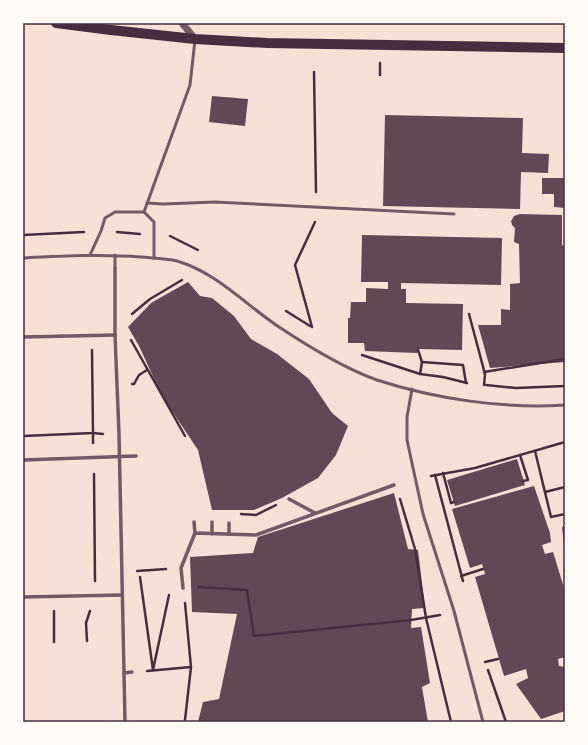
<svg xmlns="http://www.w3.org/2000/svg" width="588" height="745" font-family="Inter,sans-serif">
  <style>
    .building { fill: #644757 }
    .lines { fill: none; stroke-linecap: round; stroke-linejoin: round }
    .path { stroke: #4a2c40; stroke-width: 2.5 }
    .service { stroke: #755966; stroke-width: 3 }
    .pedestrian { stroke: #755966; stroke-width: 3.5 }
    .tertiary { stroke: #755966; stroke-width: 7 }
    .primary { stroke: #4a2c40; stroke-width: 10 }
    .neatline { fill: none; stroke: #4a2c40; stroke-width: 1.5 }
  </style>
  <rect width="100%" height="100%" fill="#f7e1d7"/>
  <g class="building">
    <polygon points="212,96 248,99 245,126 209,122"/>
    <polygon points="385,115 523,118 522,153 549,154 548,173 521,172 520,209 383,206"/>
    <polygon points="542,178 565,178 565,208 554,207 554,194 542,194"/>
    <polygon points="520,214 562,215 562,245 565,246 565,362 490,368 478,325 501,325 501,309 510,310 510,284 520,283 519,244 514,242 515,228 512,225 511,221 514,216"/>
    <polygon points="362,235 502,238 501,285 401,283 401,289 406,289 406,303 463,304 462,350 417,349 417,353 365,351 364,343 348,343 348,318 350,318 351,302 366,302 366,288 388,289 388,282 361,282"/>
    <polygon points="188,282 200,296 212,298 234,316 251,339 277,354 309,379 332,413 348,426 336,455 318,478 282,498 254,510 212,510 198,450 162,396 139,346 128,327 151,303"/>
    <polygon points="517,459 525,485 455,506 447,480"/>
    <polygon points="534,486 550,533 551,542 542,545 545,554 553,552 565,591 565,657 558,659 559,666 565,667 565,711 541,719 516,684 528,678 526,669 504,676 475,577 485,574 482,564 470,568 452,509"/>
    <polygon points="394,493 408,549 418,550 425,608 412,609 411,628 421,627 430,683 422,687 428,722 198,722 203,702 219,699 237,614 192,612 190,557 253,553 258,537"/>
    <polygon points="565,526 565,545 564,545 562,527"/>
  </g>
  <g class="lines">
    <g class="path">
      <polyline points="380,63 380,75"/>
      <polyline points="314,72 316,192"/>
      <polyline points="117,232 140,234"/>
      <polyline points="23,235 84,232"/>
      <polyline points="170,236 198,250"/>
      <polyline points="286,311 310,326"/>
      <polyline points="132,314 150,299 182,280"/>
      <polyline points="469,314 485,374 484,385"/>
      <polyline points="312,327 295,265 315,222"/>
      <polyline points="131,340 185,436"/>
      <polyline points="418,350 422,362 420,374"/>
      <polyline points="362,355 420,374 443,377 467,383"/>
      <polyline points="422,362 463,365 466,383"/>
      <polyline points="484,372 565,359"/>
      <polyline points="132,384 134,384 139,375 147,370"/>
      <polyline points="486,385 516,388 565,386"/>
      <polyline points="23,436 93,433 92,350"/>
      <polyline points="93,443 93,433 103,434"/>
      <polyline points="535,451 551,517 565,514"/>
      <polyline points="520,455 528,480 523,481"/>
      <polyline points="443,473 451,503 454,502"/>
      <polyline points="94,474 95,581"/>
      <polyline points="435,475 463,581"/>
      <polyline points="431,476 475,468 565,442"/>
      <polyline points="545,492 565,487"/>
      <polyline points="400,499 415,549 426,618 451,722"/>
      <polyline points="241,514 256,515 276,505"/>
      <polyline points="137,571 166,569"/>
      <polyline points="461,576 483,569"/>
      <polyline points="140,577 153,670 169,595"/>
      <polyline points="198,587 247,590 254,636 411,620 440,615"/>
      <polyline points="185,603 191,667 185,720"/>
      <polyline points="54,611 54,642"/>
      <polyline points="87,641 86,623 90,611"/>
      <polyline points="485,662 498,659"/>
      <polyline points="488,670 506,722"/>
      <polyline points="147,671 191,667"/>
    </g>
    <g class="service">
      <polyline points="147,203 163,204 215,202 454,214"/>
      <polyline points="144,212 190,85 195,40"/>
      <polyline points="90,255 101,231 105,218 115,212 144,212 154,222 154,258"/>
      <polyline points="115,255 115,268"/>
      <path d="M23,258C63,256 102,254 141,257C153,258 166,258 177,261C215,272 244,303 276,325C306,345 343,368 377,380C435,399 504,409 565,405"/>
      <polyline points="412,389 407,417 407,440 423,514 454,611 483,722"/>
    </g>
    <g class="pedestrian">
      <polyline points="115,268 115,335 119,434 124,673"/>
      <polyline points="23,337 115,335"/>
      <polyline points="23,460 136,456"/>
      <polyline points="289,499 315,513"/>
      <polyline points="194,522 195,533"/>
      <polyline points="212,522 212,534"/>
      <polyline points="229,523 229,534"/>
      <polyline points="183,588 181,568 195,533 256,535 394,485"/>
      <polyline points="23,597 122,595"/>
      <polyline points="125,722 124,673 132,672"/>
    </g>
    <polyline class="tertiary" points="182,23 195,39"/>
    <polyline class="primary" points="56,23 111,30 195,39 267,43 565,48"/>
  </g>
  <rect width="588" height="745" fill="none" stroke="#fffaf5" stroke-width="48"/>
  <rect x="24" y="24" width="540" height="697" class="neatline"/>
</svg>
